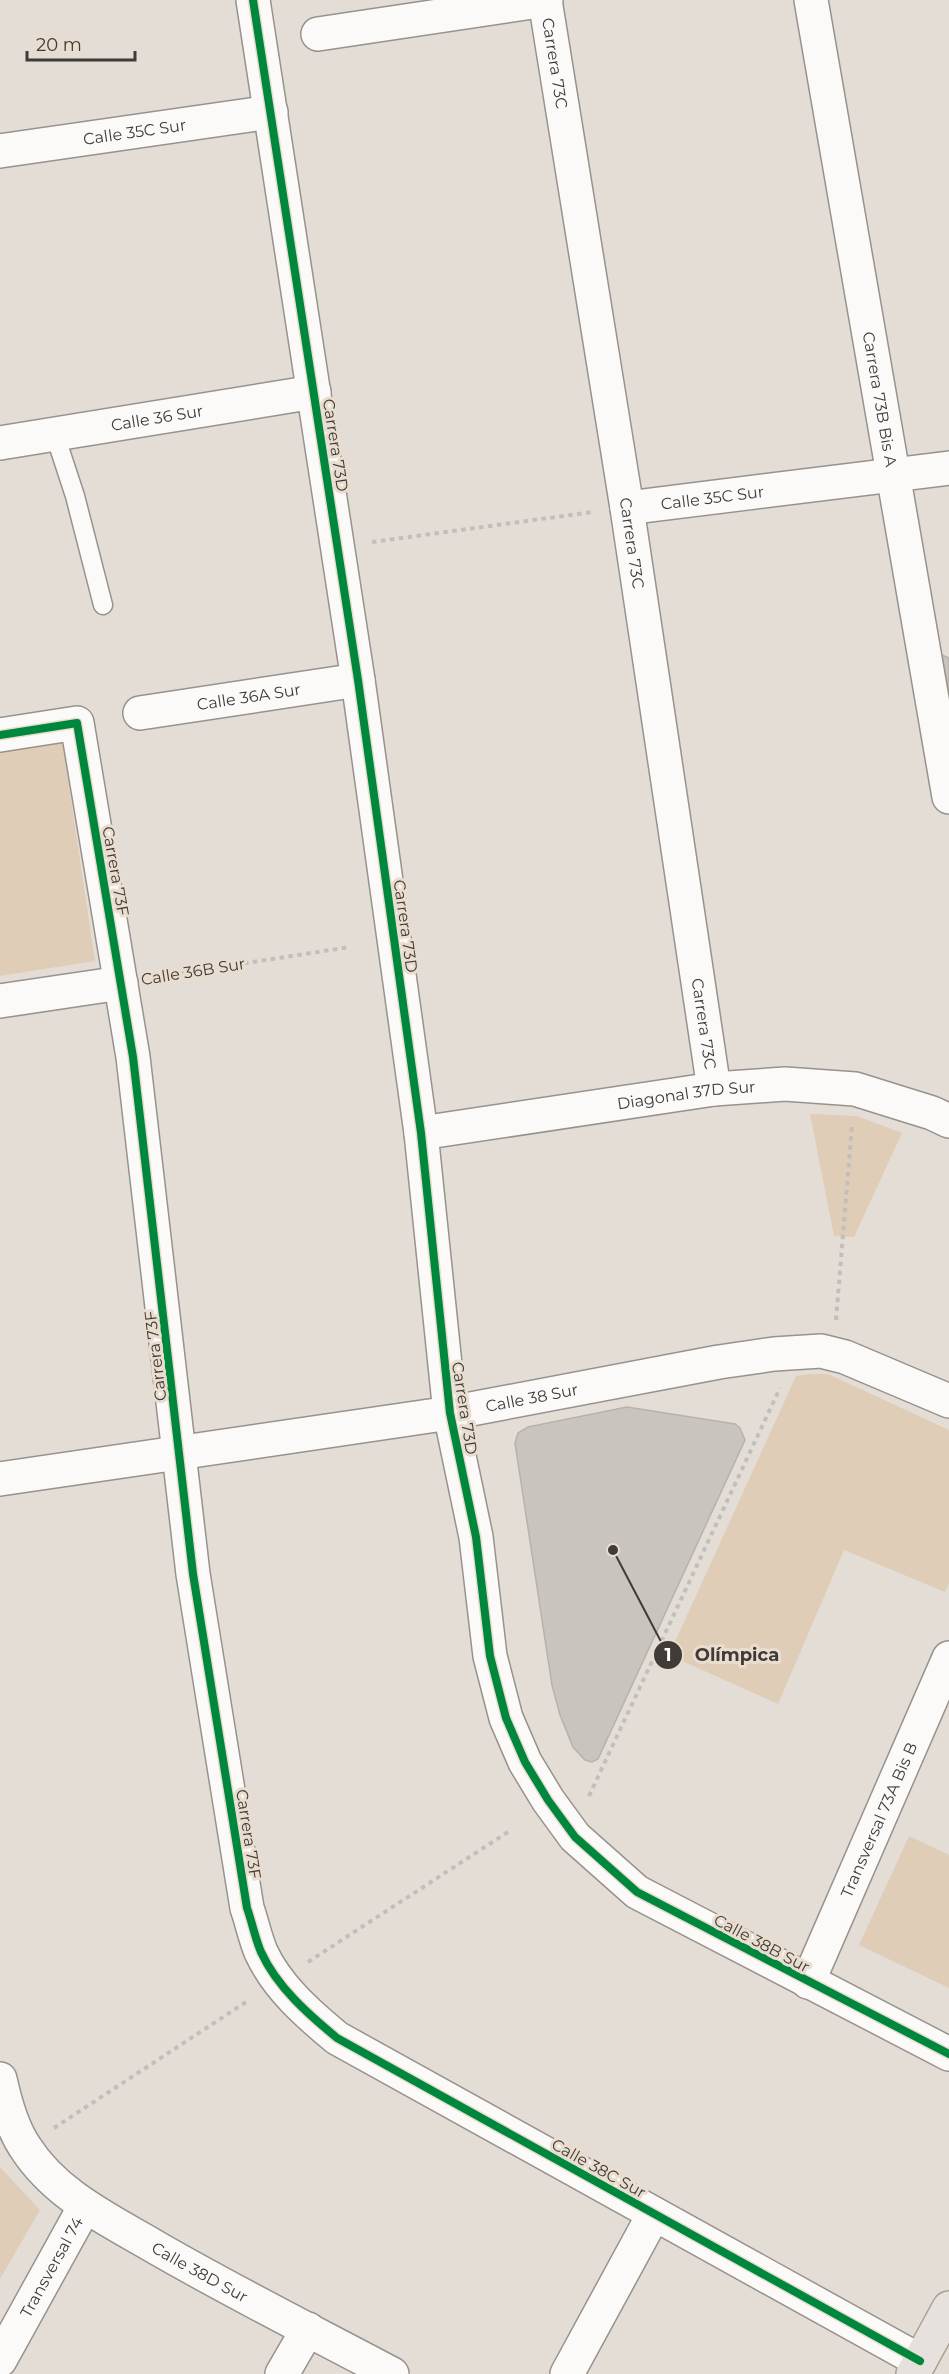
<svg xmlns="http://www.w3.org/2000/svg" width="949" height="2374" font-family="Montserrat,sans-serif">
  <style>
    .green { fill: #e0cdb8 }
    .building { fill: #c9c4be; stroke: #b6b2ac; stroke-width: 1.5 }
    .lines { fill: none; stroke-linecap: round; stroke-linejoin: round }
    .service-casing { stroke: #97928d; stroke-width: 21 }
    .minor-casing { stroke: #97928d; stroke-width: 36 }
    .tertiary-casing { stroke: #97928d; stroke-width: 36 }
    .primary-casing { stroke: #a99f94; stroke-width: 36 }
    .path { stroke: #c2bfbb; stroke-width: 4; stroke-dasharray: 4.5 4.5; stroke-linecap: butt }
    .service { stroke: #fbfaf9; stroke-width: 18 }
    .minor { stroke: #fbfaf9; stroke-width: 33 }
    .tertiary { stroke: #fbfaf9; stroke-width: 33 }
    .primary { stroke: #e6e1dc; stroke-width: 33 }
    .cycleway-casing { stroke: #e9ddd0; stroke-width: 11 }
    .cycleway { stroke: #00873e; stroke-width: 8 }
    .labels { text-anchor: middle; stroke-width: 6; stroke-linejoin: round; paint-order: stroke }
    .street-label { font-size: 16px; fill: #403b36; stroke: #e9ddd0 }
    .leader { fill: none; stroke: #403b36; stroke-width: 2 }
    .callout-dot { fill: #403b36; stroke: #e9ddd0; stroke-width: 2 }
    .mark-label { font-size: 18px; text-anchor: middle; font-weight: bold; fill: #fff }
    .callout-label { font-size: 18px; text-anchor: middle; font-weight: bold; fill: #403b36; stroke: #e9ddd0; stroke-width: 6; stroke-linejoin: round; paint-order: stroke }
  </style>
  <rect width="100%" height="100%" fill="#e3ddd6"/>
  <g class="green">
    <polygon points="62,739 95,961 0,976 0,749"/>
    <polygon points="810,1114 857,1116 902,1133 854,1237 834,1236"/>
    <polygon points="810,1374 828,1374 949,1430 949,1583 945,1592 844,1550 778,1704 669,1655 796,1376"/>
    <polygon points="909,1836 949,1855 949,1988 859,1945"/>
    <polygon points="0,2167 40,2210 0,2279"/>
  </g>
  <g class="building">
    <polygon points="942,655 949,658 949,700"/>
    <polygon points="627,1407 735,1424 740,1428 745,1440 598,1759 592,1762 585,1760 573,1747 560,1715 552,1685 515,1443 518,1433 528,1427"/>
  </g>
  <g class="lines">
    <g class="service-casing">
      <polyline id="service" points="55,435 75,496 103,605"/>
    </g>
    <g class="minor-casing">
      <g id="minor">
        <path id="s1" d="M545,0L627,508L714,1089"/>
        <path id="s2" d="M811,0L949,797"/>
        <polyline points="318,34 546,0"/>
        <path id="s3" d="M0,151L271,112"/>
        <path id="s4" d="M627,508L949,468"/>
        <path id="s5" d="M140,713L358,680"/>
        <path d="M0,735L77,723L133,1057L193,1574L247,1908C252,1922 255,1938 261,1952C277,1987 308,2014 337,2038L920,2361"/>
        <polyline points="0,1001 121,983"/>
        <path id="s6" d="M421,1133L714,1089L785,1084L855,1089L932,1113L949,1121"/>
        <path id="s7" d="M0,1479L450,1413L719,1362L774,1354L821,1351L845,1357L949,1401"/>
        <path id="s8" d="M808,1982L949,1658"/>
        <path id="s9" d="M0,2079C5,2102 12,2128 25,2147C54,2193 105,2218 150,2244C229,2290 311,2331 392,2374"/>
        <path id="s10" d="M0,2360L85,2206"/>
        <polyline points="282,2374 308,2329"/>
        <polyline points="567,2374 654,2214"/>
      </g>
    </g>
    <g class="tertiary-casing">
      <g id="tertiary">
        <polyline points="253,0 358,680 421,1133 450,1413 476,1537 490,1656 506,1718 525,1762 548,1800 575,1837 637,1892 949,2054"/>
        <path id="s11" d="M0,443L314,392"/>
      </g>
    </g>
    <g class="primary-casing">
      <polyline id="primary" points="913,2374 949,2308"/>
    </g>
    <g class="path">
      <polyline points="372,542 593,512"/>
      <polyline points="155,977 350,947"/>
      <polyline points="836,1320 852,1125"/>
      <polyline points="589,1796 780,1388"/>
      <polyline points="308,1962 511,1830"/>
      <polyline points="54,2128 249,2000"/>
    </g>
    <use href="#service" class="service"/>
    <use href="#minor" class="minor"/>
    <use href="#tertiary" class="tertiary"/>
    <use href="#primary" class="primary"/>
    <g class="cycleway-casing">
      <g id="cycleway">
        <polyline points="253,0 358,680 421,1133 450,1413 476,1537 490,1656 506,1718 525,1762 548,1800 575,1837 637,1892 949,2054"/>
        <path d="M0,735L77,723L133,1057L193,1574L247,1908C252,1922 255,1938 261,1952C277,1987 308,2014 337,2038L920,2361"/>
      </g>
    </g>
    <use href="#cycleway" class="cycleway"/>
  </g>
  <g class="labels">
    <g class="street-label">
      <text dy="6" stroke="none"><textPath href="#s1" startOffset="64">Carrera 73C</textPath></text>
      <text dy="6" stroke="none"><textPath href="#s3" startOffset="136">Calle 35C Sur</textPath></text>
      <text dy="6" stroke="none"><textPath href="#s2" startOffset="405">Carrera 73B Bis A</textPath></text>
      <text dy="6" stroke="none"><textPath href="#s11" startOffset="159">Calle 36 Sur</textPath></text>
      <text transform="translate(336 445) rotate(81)" y="6">Carrera 73D</text>
      <text dy="6" stroke="none"><textPath href="#s4" startOffset="86">Calle 35C Sur</textPath></text>
      <text dy="6" stroke="none"><textPath href="#s1" startOffset="550">Carrera 73C</textPath></text>
      <text dy="6" stroke="none"><textPath href="#s5" startOffset="110">Calle 36A Sur</textPath></text>
      <text transform="translate(116 871) rotate(80)" y="6">Carrera 73F</text>
      <text transform="translate(406 926) rotate(82)" y="6">Carrera 73D</text>
      <text transform="translate(193 971) rotate(-9)" y="6">Calle 36B Sur</text>
      <text dy="6" stroke="none"><textPath href="#s1" startOffset="1036">Carrera 73C</textPath></text>
      <text dy="6" stroke="none"><textPath href="#s6" startOffset="268">Diagonal 37D Sur</textPath></text>
      <text transform="translate(155 1356) rotate(-97)" y="6">Carrera 73F</text>
      <text dy="6" stroke="none"><textPath href="#s7" startOffset="538">Calle 38 Sur</textPath></text>
      <text transform="translate(465 1408) rotate(81)" y="6">Carrera 73D</text>
      <text dy="6" stroke="none"><textPath href="#s8" startOffset="177">Transversal 73A Bis B</textPath></text>
      <text transform="translate(249 1834) rotate(81)" y="6">Carrera 73F</text>
      <text transform="translate(762 1943) rotate(28)" y="6">Calle 38B Sur</text>
      <text transform="translate(599 2168) rotate(29)" y="6">Calle 38C Sur</text>
      <text dy="6" stroke="none"><textPath href="#s10" startOffset="106">Transversal 74</textPath></text>
      <text dy="6" stroke="none"><textPath href="#s9" startOffset="290">Calle 38D Sur</textPath></text>
    </g>
  </g>
  <path class="leader" d="M613 1550L668 1655"/>
  <g class="callout-dot">
    <circle cx="613" cy="1550" r="6"/>
    <circle cx="668" cy="1655" r="15"/>
  </g>
  <g class="mark-label">
    <text x="668" y="1661">1</text>
  </g>
  <g class="callout-label">
    <text x="737" y="1661">Olímpica</text>
  </g>
  <path d="M27 51v9h108v-9" fill="none" stroke="#403b36" stroke-width="3"/>
  <text x="36" y="51" font-size="18" fill="#403b36" stroke="#e9ddd0" stroke-width="4.5" paint-order="stroke">20 m</text>
</svg>
